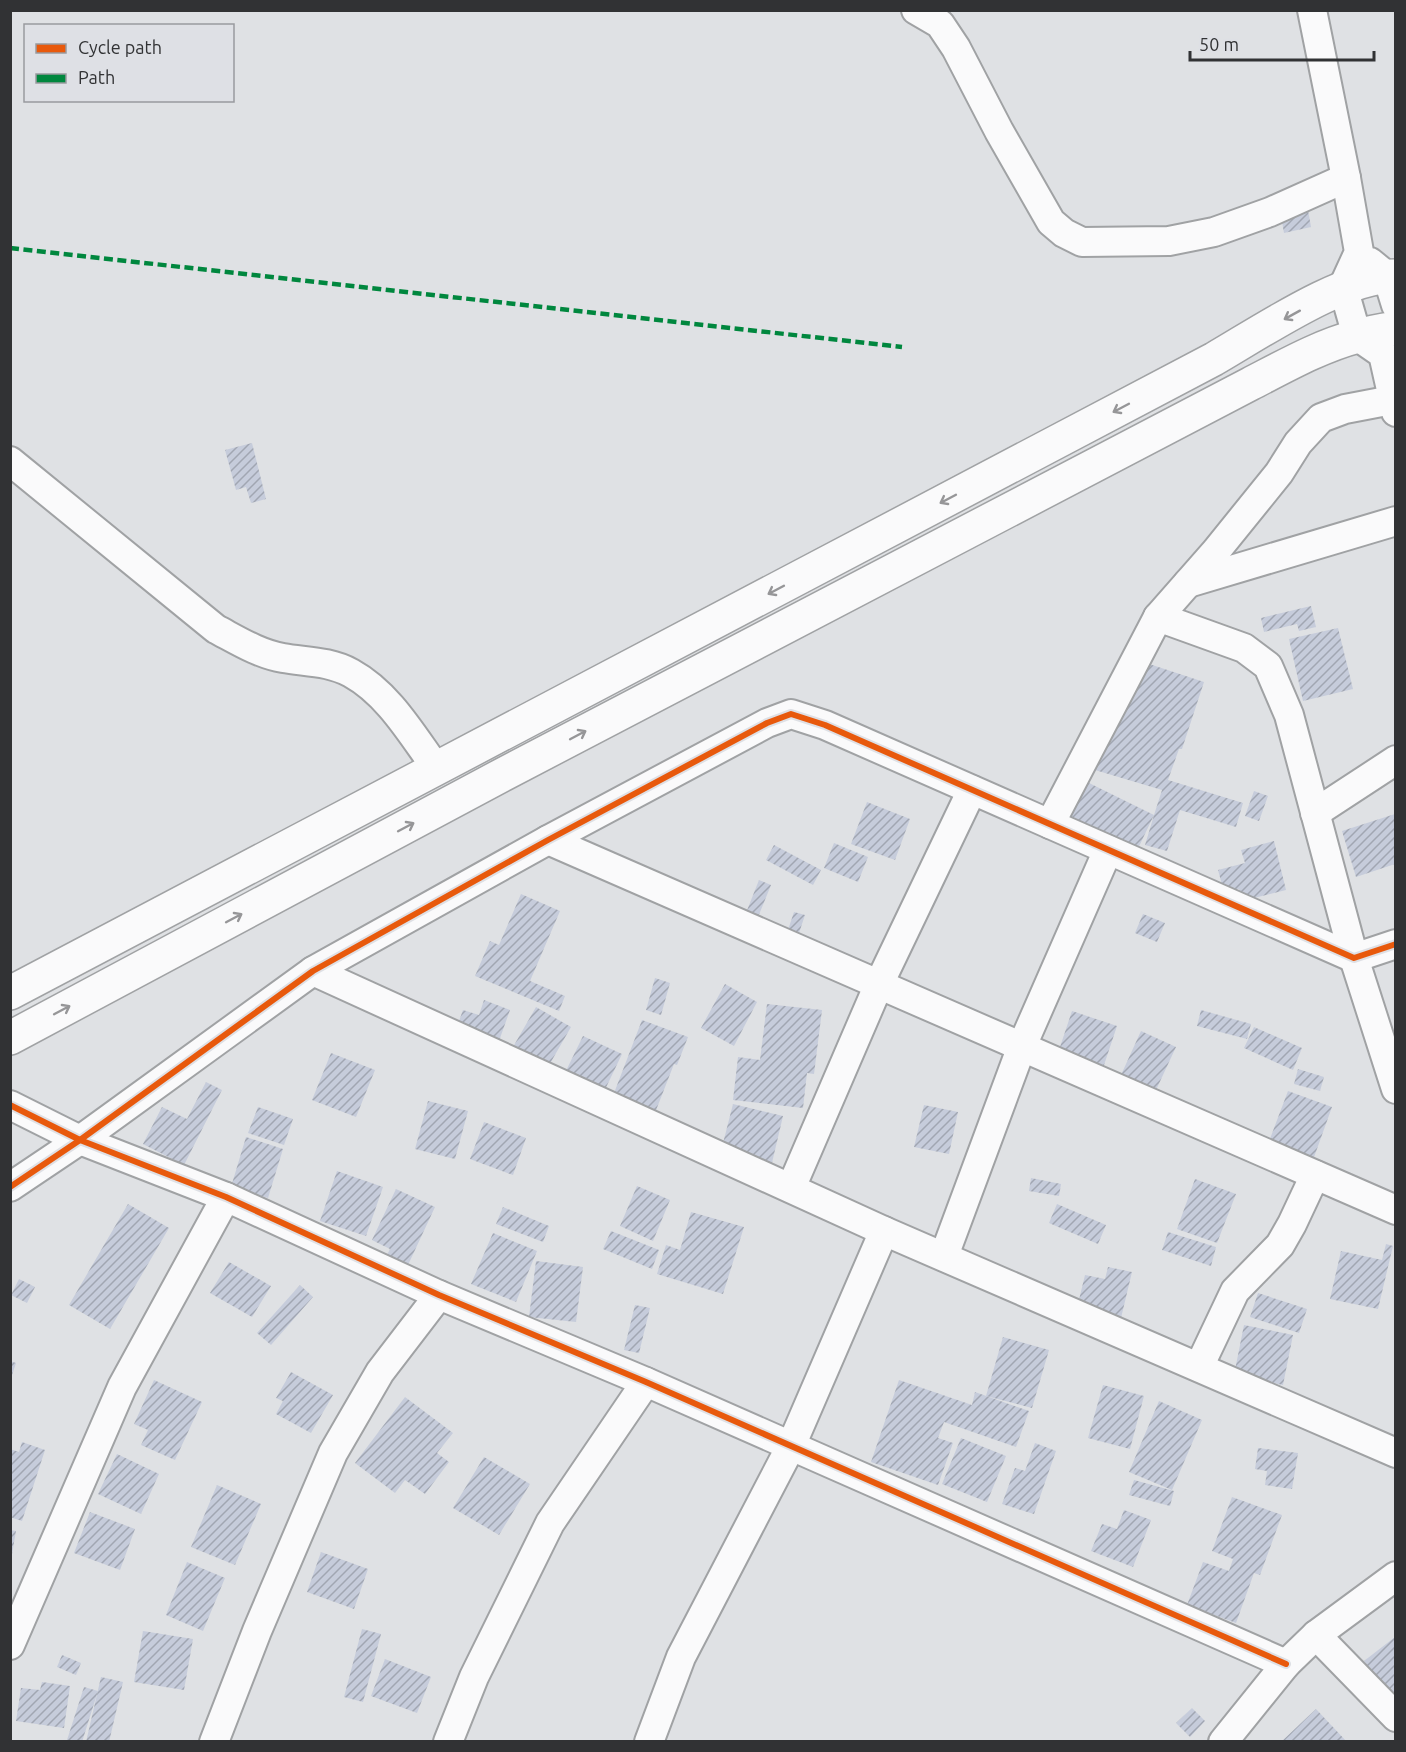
<svg xmlns="http://www.w3.org/2000/svg" width="1406" height="1752" font-family="Ubuntu,sans-serif">
  <style>
    .building { fill: url(#building-hatch) }
    .lines { fill: none; stroke-linecap: round; stroke-linejoin: round }
    .minor-casing { stroke: #a0a2a4; stroke-width: 32 }
    .secondary-casing { stroke: #a0a2a4; stroke-width: 36 }
    .minor { stroke: #fafafb; stroke-width: 28 }
    .secondary { stroke: #fafafb; stroke-width: 33 }
    .quiet { stroke: #00873e; stroke-width: 4.5; stroke-dasharray: 9 4.5; stroke-linecap: butt }
    .cycleway-casing { stroke: #dee0e5; stroke-width: 10 }
    .cycleway { stroke: #e8590c; stroke-width: 6 }
    .oneway { stroke: #969698 }
  </style>
  <defs>
    <pattern id="building-hatch" width="6" height="6" patternUnits="userSpaceOnUse" patternTransform="scale(1.5)"><rect width="6" height="6" fill="#c6ccdb"/><path d="M-1 1l2-2M0 6l6-6M5 7l2-2" fill="none" stroke="#a1a6b2"/></pattern>
  </defs>
  <rect width="100%" height="100%" fill="#dfe1e4"/>
  <g class="building">
    <polygon points="1308,210 1311,227 1284,233 1281,216"/>
    <polygon points="252,443 266,499 251,503 246,487 236,490 225,450"/>
    <polygon points="1311,606 1316,627 1299,631 1297,624 1264,632 1261,618"/>
    <polygon points="1338,628 1353,689 1303,701 1289,639"/>
    <polygon points="1131,658 1204,682 1182,749 1179,749 1168,780 1243,803 1236,827 1180,810 1167,851 1145,845 1154,815 1133,859 1063,826 1085,781 1154,815 1162,790 1095,770"/>
    <polygon points="1254,791 1268,796 1259,821 1245,816"/>
    <polygon points="867,802 910,819 895,860 851,844"/>
    <polygon points="1395,814 1395,864 1356,877 1342,831"/>
    <polygon points="1274,841 1286,890 1242,901 1239,889 1224,892 1218,870 1245,863 1241,850"/>
    <polygon points="834,843 868,857 858,882 824,868"/>
    <polygon points="774,845 821,870 813,885 766,860"/>
    <polygon points="759,880 771,885 754,927 742,923"/>
    <polygon points="521,894 560,911 530,981 565,996 559,1011 475,976 490,941 499,945"/>
    <polygon points="794,912 805,915 799,933 788,930"/>
    <polygon points="1143,914 1165,923 1157,942 1135,933"/>
    <polygon points="655,978 670,983 661,1015 646,1010"/>
    <polygon points="725,984 757,1002 734,1046 701,1028"/>
    <polygon points="484,1000 510,1010 494,1055 452,1040 463,1010 479,1015"/>
    <polygon points="767,1004 822,1010 814,1074 807,1073 803,1108 733,1100 738,1057 760,1060"/>
    <polygon points="536,1007 571,1027 540,1081 505,1061"/>
    <polygon points="1201,1010 1251,1024 1247,1039 1197,1026"/>
    <polygon points="1072,1011 1117,1026 1102,1071 1057,1056"/>
    <polygon points="642,1020 688,1037 677,1065 674,1064 653,1118 611,1101"/>
    <polygon points="1254,1027 1302,1048 1293,1070 1244,1048"/>
    <polygon points="1141,1031 1176,1047 1156,1090 1121,1075"/>
    <polygon points="583,1036 622,1054 601,1098 562,1079"/>
    <polygon points="331,1053 375,1070 356,1117 312,1100"/>
    <polygon points="1298,1069 1324,1077 1320,1091 1294,1084"/>
    <polygon points="206,1082 222,1090 184,1165 143,1144 162,1107 187,1119"/>
    <polygon points="1288,1091 1332,1107 1313,1160 1268,1144"/>
    <polygon points="428,1101 468,1111 455,1159 415,1149"/>
    <polygon points="733,1104 783,1116 771,1167 720,1155"/>
    <polygon points="924,1105 958,1112 949,1154 914,1147"/>
    <polygon points="258,1107 293,1119 284,1145 248,1133"/>
    <polygon points="484,1122 526,1138 513,1175 470,1159"/>
    <polygon points="246,1137 283,1149 268,1198 231,1187"/>
    <polygon points="337,1171 383,1187 366,1236 320,1221"/>
    <polygon points="1031,1178 1061,1184 1059,1196 1029,1191"/>
    <polygon points="1195,1179 1236,1194 1217,1243 1177,1229"/>
    <polygon points="637,1186 670,1200 653,1241 620,1226"/>
    <polygon points="396,1189 435,1207 408,1265 387,1255 390,1249 372,1240"/>
    <polygon points="128,1204 169,1228 110,1329 69,1305"/>
    <polygon points="1057,1204 1106,1225 1098,1244 1049,1223"/>
    <polygon points="503,1207 549,1226 543,1242 496,1224"/>
    <polygon points="691,1212 744,1227 723,1294 657,1274 666,1245 680,1250"/>
    <polygon points="611,1231 659,1250 652,1269 603,1249"/>
    <polygon points="1168,1232 1216,1247 1211,1266 1162,1250"/>
    <polygon points="493,1233 537,1251 516,1302 471,1284"/>
    <polygon points="1386,1244 1393,1246 1378,1309 1330,1299 1341,1251 1382,1260"/>
    <polygon points="536,1261 583,1267 576,1322 529,1317"/>
    <polygon points="229,1262 271,1286 252,1317 210,1293"/>
    <polygon points="1108,1267 1132,1272 1121,1318 1077,1308 1085,1275 1105,1279"/>
    <polygon points="19,1279 35,1287 27,1303 11,1295"/>
    <polygon points="300,1285 313,1297 271,1345 257,1333"/>
    <polygon points="1258,1293 1307,1309 1299,1333 1250,1317"/>
    <polygon points="635,1305 650,1308 639,1353 624,1350"/>
    <polygon points="1244,1325 1293,1335 1283,1385 1234,1375"/>
    <polygon points="1003,1337 1049,1350 1032,1408 986,1396"/>
    <polygon points="10,1361 16,1363 11,1378 10,1378"/>
    <polygon points="291,1372 333,1395 311,1433 276,1414 283,1401 276,1398"/>
    <polygon points="154,1380 202,1402 175,1460 141,1445 148,1430 134,1424"/>
    <polygon points="899,1380 972,1405 975,1392 1029,1411 1016,1447 944,1422 938,1438 953,1443 938,1485 871,1462"/>
    <polygon points="1103,1385 1144,1396 1130,1449 1088,1438"/>
    <polygon points="405,1397 453,1433 437,1453 449,1462 425,1494 405,1480 395,1493 355,1463"/>
    <polygon points="1159,1401 1202,1420 1172,1490 1129,1472"/>
    <polygon points="961,1438 1006,1456 987,1502 942,1484"/>
    <polygon points="22,1442 45,1450 22,1521 10,1517 10,1449 19,1452"/>
    <polygon points="1035,1443 1056,1451 1034,1514 1002,1504 1015,1468 1025,1471"/>
    <polygon points="1258,1448 1298,1453 1292,1489 1265,1485 1267,1471 1255,1469"/>
    <polygon points="117,1454 159,1474 141,1514 98,1494"/>
    <polygon points="484,1457 530,1484 499,1535 453,1508"/>
    <polygon points="1134,1480 1174,1491 1170,1506 1129,1495"/>
    <polygon points="217,1485 261,1504 235,1565 191,1547"/>
    <polygon points="1232,1497 1282,1515 1260,1575 1254,1573 1236,1623 1187,1605 1203,1562 1229,1571 1233,1559 1212,1551"/>
    <polygon points="1124,1510 1151,1520 1133,1567 1091,1551 1102,1524 1117,1529"/>
    <polygon points="90,1512 135,1529 120,1570 74,1553"/>
    <polygon points="10,1530 16,1531 12,1554 10,1554"/>
    <polygon points="321,1552 368,1569 354,1609 307,1592"/>
    <polygon points="187,1562 225,1578 203,1631 166,1615"/>
    <polygon points="362,1629 381,1634 363,1702 344,1697"/>
    <polygon points="143,1631 193,1639 184,1690 134,1682"/>
    <polygon points="1395,1637 1395,1697 1393,1699 1364,1661"/>
    <polygon points="62,1655 81,1663 76,1675 57,1667"/>
    <polygon points="385,1659 431,1677 417,1713 371,1696"/>
    <polygon points="101,1677 123,1682 109,1742 86,1742"/>
    <polygon points="42,1682 70,1686 64,1728 16,1721 21,1688 40,1690"/>
    <polygon points="84,1687 98,1691 82,1742 71,1742 67,1740"/>
    <polygon points="1192,1708 1205,1721 1190,1737 1176,1723"/>
    <polygon points="1316,1709 1347,1742 1281,1742"/>
  </g>
  <g class="lines">
    <g class="minor-casing">
      <g id="minor">
        <polyline points="916,10 940,24 956,48 999,131 1051,222 1064,233 1082,242 1169,241 1214,232 1270,212 1346,178"/>
        <polyline points="1312,10 1346,178 1359,252 1343,287 1357,336 1383,354 1396,412"/>
        <polyline points="1370,262 1387,276 1396,305"/>
        <path d="M10,461L216,629C237,640 259,654 283,658C306,662 329,661 351,673C389,694 412,735 437,769"/>
        <polyline points="1188,583 1396,521"/>
        <polyline points="1158,617 1244,648 1268,666 1289,715 1354,958 1396,1089"/>
        <polyline points="1315,813 1396,760"/>
        <polyline points="1050,824 1158,617 1216,551 1279,473 1298,443 1321,418 1345,409 1392,400"/>
        <polyline points="548,840 1396,1210"/>
        <polyline points="313,971 884,1231 1396,1453"/>
        <polyline points="10,1105 80,1140 226,1197 439,1295 646,1382 1286,1664"/>
        <polyline points="10,1187 80,1140 313,971 548,840 767,723 791,714 825,725 1354,958 1396,944"/>
        <polyline points="791,1188 879,984 972,790"/>
        <polyline points="944,1256 1022,1046 1108,850"/>
        <polyline points="1199,1367 1235,1291 1280,1245 1292,1224 1315,1175"/>
        <polyline points="1316,1635 1396,1717"/>
        <polyline points="10,1645 122,1387 226,1197"/>
        <polyline points="214,1742 257,1631 333,1453 380,1372 439,1295"/>
        <polyline points="448,1742 474,1677 550,1523 646,1382"/>
        <polyline points="649,1742 681,1657 791,1446 884,1231"/>
        <polyline points="1223,1742 1286,1664 1316,1635 1396,1576"/>
      </g>
    </g>
    <g class="secondary-casing">
      <g id="secondary">
        <path d="M10,993L1214,359C1261,332 1344,275 1396,276"/>
        <path d="M10,1038L504,774L1250,384C1285,366 1320,346 1358,336C1370,332 1383,330 1396,328"/>
      </g>
    </g>
    <use href="#minor" class="minor"/>
    <use href="#secondary" class="secondary"/>
    <polyline class="quiet" points="10,248 902,347"/>
    <g class="cycleway-casing">
      <g id="cycleway">
        <polyline points="10,1105 80,1140 226,1197 439,1295 646,1382 1286,1664"/>
        <polyline points="10,1187 80,1140 313,971 548,840 767,723 791,714 825,725 1354,958 1396,944"/>
      </g>
    </g>
    <use href="#cycleway" class="cycleway"/>
  </g>
  <defs><path id="oneway-shaft" d="M-6 0H5M1.5-3L5.5 0L1.5 3" fill="none" stroke-width="1.6" stroke-linecap="round" stroke-linejoin="round" transform="scale(1.5)"/></defs>
  <g class="oneway">
    <use href="#oneway-shaft" transform="translate(1292 315) rotate(151)"/>
    <use href="#oneway-shaft" transform="translate(1121 408) rotate(152)"/>
    <use href="#oneway-shaft" transform="translate(948 499) rotate(152)"/>
    <use href="#oneway-shaft" transform="translate(776 590) rotate(152)"/>
    <use href="#oneway-shaft" transform="translate(578 735) rotate(-28)"/>
    <use href="#oneway-shaft" transform="translate(406 827) rotate(-28)"/>
    <use href="#oneway-shaft" transform="translate(234 918) rotate(-28)"/>
    <use href="#oneway-shaft" transform="translate(62 1010) rotate(-28)"/>
  </g>
  <rect width="1406" height="1752" fill="none" stroke="#313234" stroke-width="24"/>
  <rect x="24" y="24" width="210" height="78" fill="#dee0e5" stroke="#999a9e" stroke-width="1.5"/>
  <rect x="36" y="44" width="30" height="9" fill="#e8590c" stroke="#999a9e" stroke-width="1.5"/>
  <text x="78" y="54" font-size="18" fill="#313234">Cycle path</text>
  <rect x="36" y="74" width="30" height="9" fill="#00873e" stroke="#999a9e" stroke-width="1.5"/>
  <text x="78" y="84" font-size="18" fill="#313234">Path</text>
  <path d="M1190 51v9h184v-9" fill="none" stroke="#313234" stroke-width="3"/>
  <text x="1199" y="51" font-size="18" fill="#313234" stroke="#dee0e5" stroke-width="4.5" paint-order="stroke">50 m</text>
</svg>
